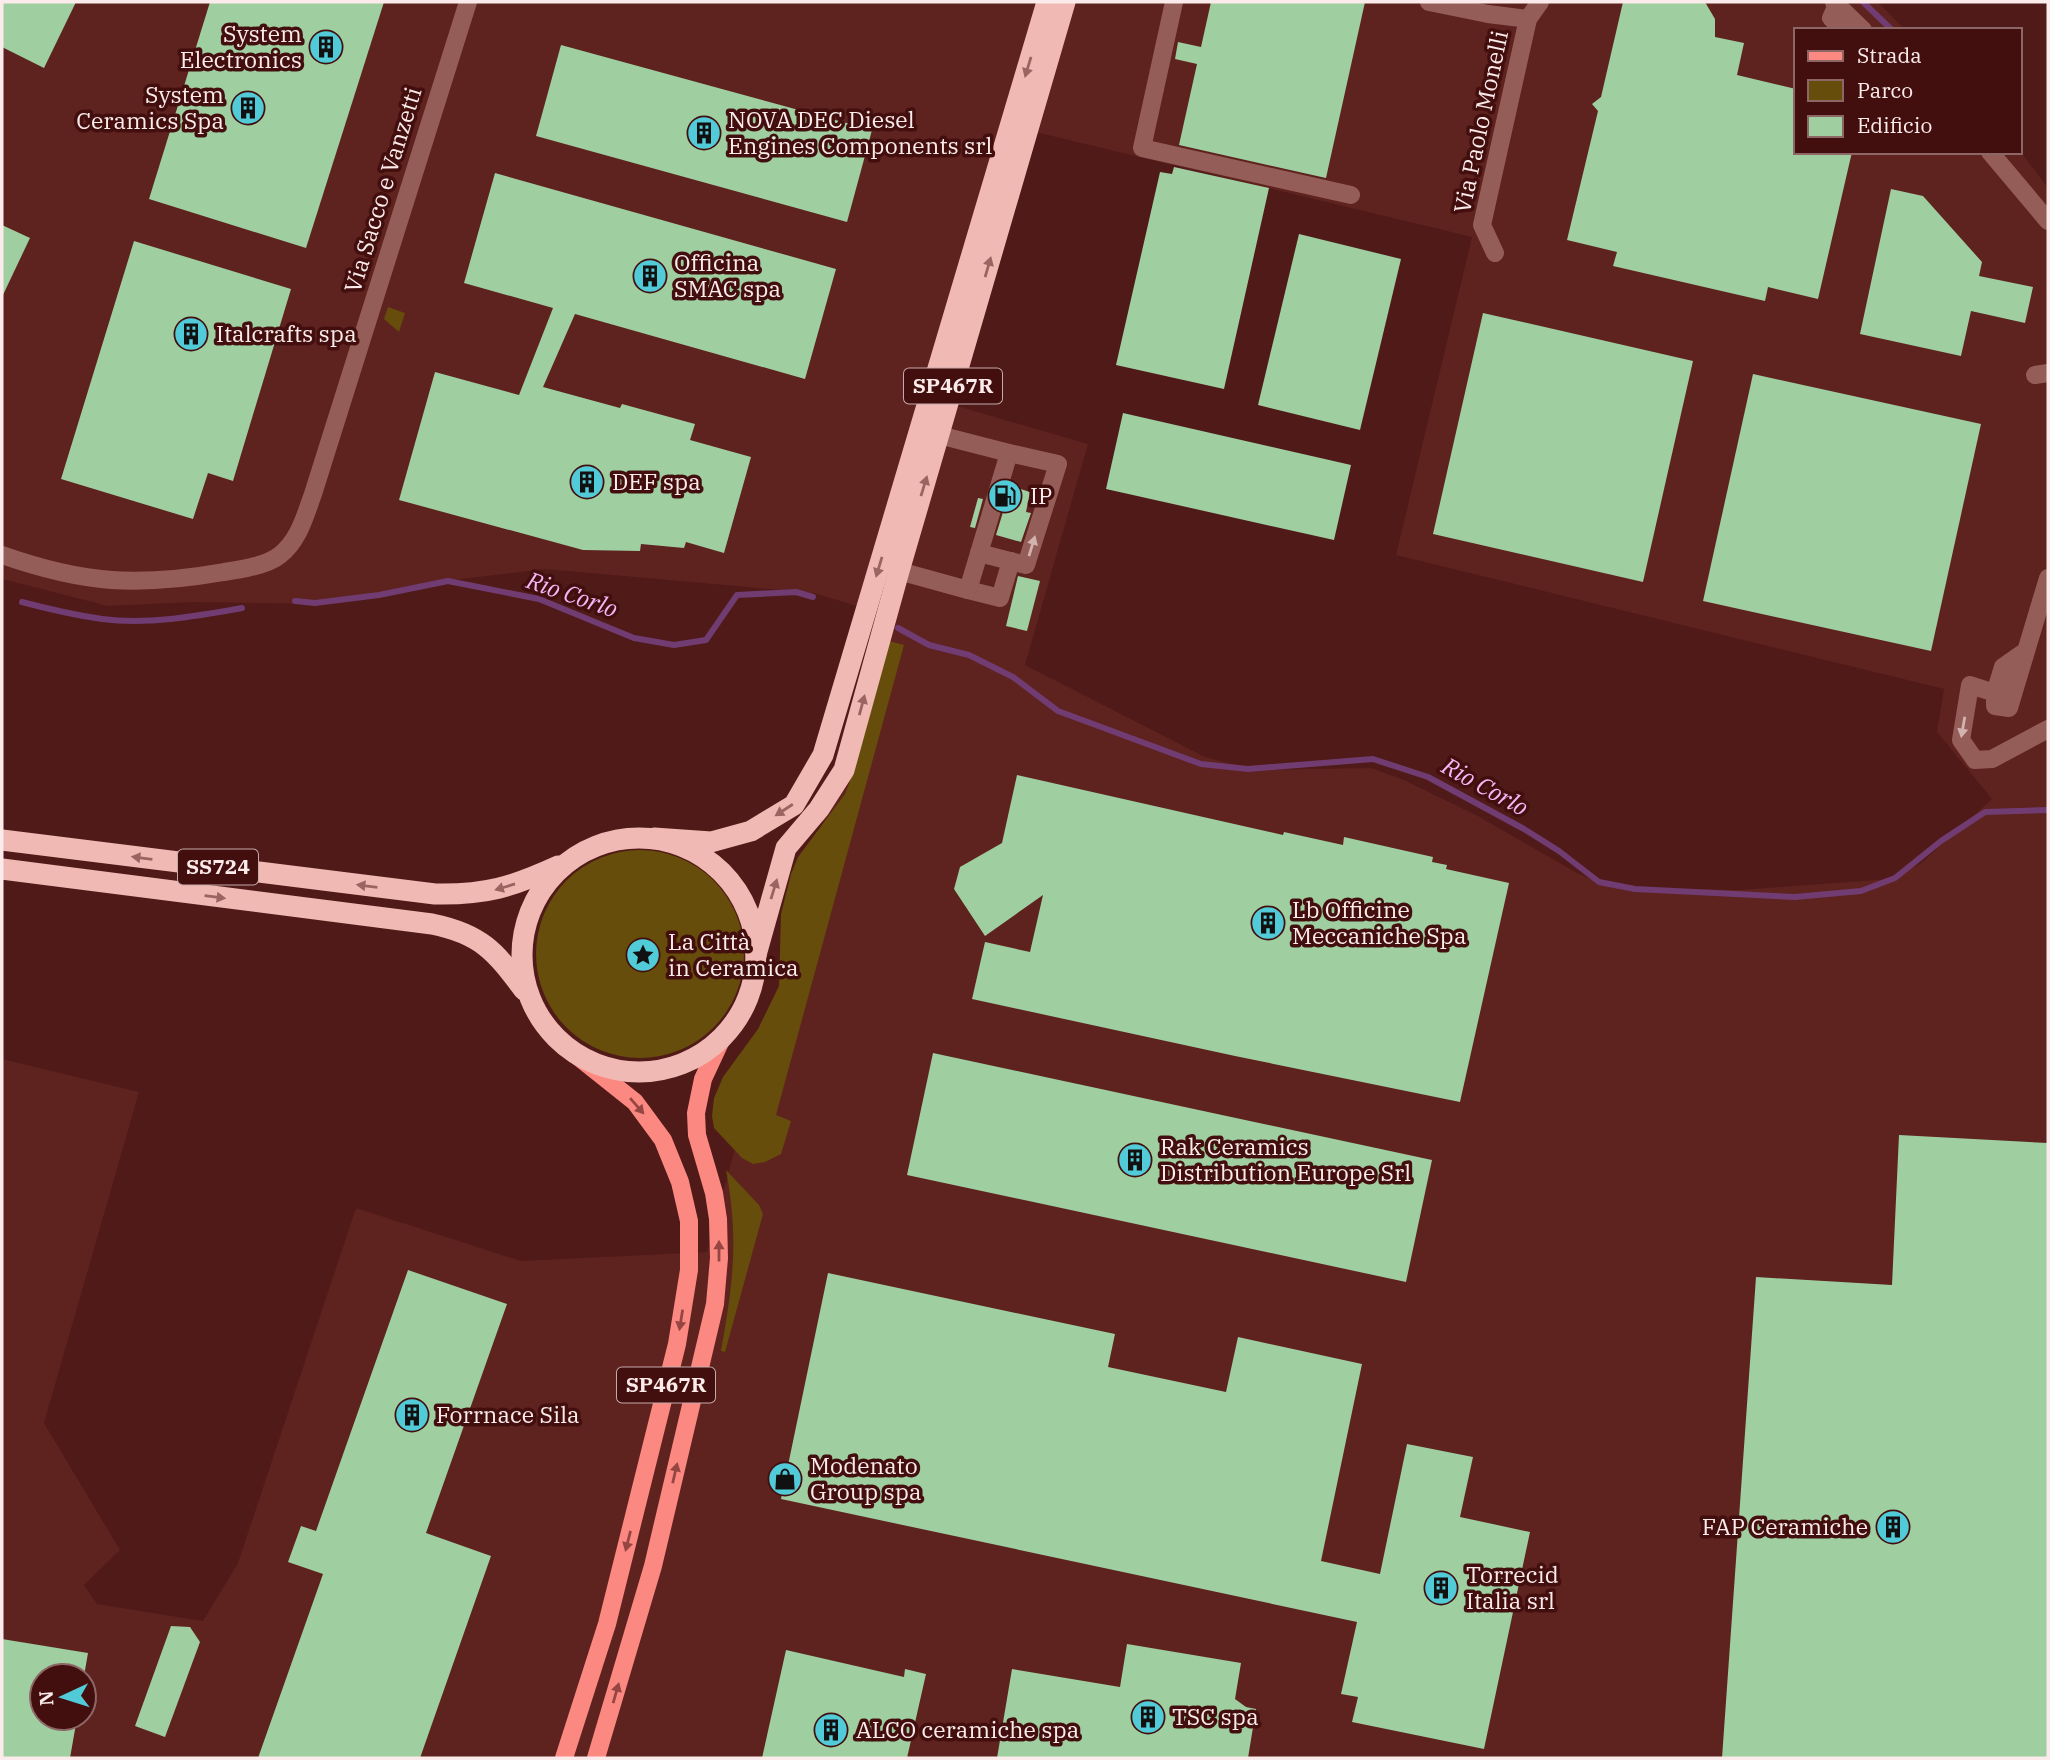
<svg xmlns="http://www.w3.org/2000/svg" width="2050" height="1760" font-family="'IBM Plex Serif',serif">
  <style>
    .built { fill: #5e221f; fill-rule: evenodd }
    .green { fill: #664d0b }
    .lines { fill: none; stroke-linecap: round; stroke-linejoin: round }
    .stream { stroke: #703c72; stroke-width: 6 }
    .building { fill: #9fcea1 }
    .minor { stroke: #955d58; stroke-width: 18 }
    .major { stroke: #fc8981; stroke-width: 18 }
    .highway { stroke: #f1b9b3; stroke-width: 21 }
    .oneway { fill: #9a6460 }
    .oneway2 { fill: #d2b3b0 }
    .oneway3 { fill: #964642 }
    .labels { text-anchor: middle; stroke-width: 7; stroke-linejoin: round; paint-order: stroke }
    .shield { fill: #430f0e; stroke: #c4aaa9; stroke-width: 2 }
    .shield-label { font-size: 21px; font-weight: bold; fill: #fbeceb }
    .poi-label { font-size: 23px; fill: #fbeceb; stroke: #430f0e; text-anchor: start }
    .street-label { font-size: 23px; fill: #fbeceb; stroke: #430f0e }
    .water-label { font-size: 24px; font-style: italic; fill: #f5b7f7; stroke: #430f0e }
  </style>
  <rect width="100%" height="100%" fill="#4f1a18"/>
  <path class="built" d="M2,2H1878L1905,30H1796V152L2020,151L2048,188V1758H2V1059L139,1092L44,1423L120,1550L84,1585L97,1604L203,1621L238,1563L356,1208L521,1261L707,1252L836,773L883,614L814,593L545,569L427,583L331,604L193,602L108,606L2,579ZM1023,129L1472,237L1396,555L1944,689L1937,732L1992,799L1920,864L1889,879L1740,890L1610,887L1577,873L1478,816L1404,780L1371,768L1255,770L1205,757L1025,665L1088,444L947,403ZM42,1676H84V1718H42Z"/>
  <g class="green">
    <polygon points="388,307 405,313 399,332 384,319"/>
    <polygon points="889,641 904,645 776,1115 791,1121 781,1154 765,1162 753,1164 742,1158 714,1128 712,1116 714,1098 723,1077 758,1029 779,986 781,914 791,874 798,857 845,794 853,773"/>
    <circle cx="640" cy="954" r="104"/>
    <path d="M726,1170L759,1205L763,1214L725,1352L721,1351C733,1283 739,1239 726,1170Z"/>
  </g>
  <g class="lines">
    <g class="stream">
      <polyline points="1863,2 1892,30"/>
      <polyline points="295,601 315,603 379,595 448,581 539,599 634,638 674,645 706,640 737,595 796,592 813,597"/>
      <path d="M22,602C48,609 75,615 102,619C148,625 197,616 242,608"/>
      <polyline points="898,628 929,645 969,655 1013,677 1058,711 1201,764 1248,769 1373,759 1428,777 1524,829 1559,851 1599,882 1635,889 1795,897 1861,891 1895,878 1941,841 1985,812 2048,810"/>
    </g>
  </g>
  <g class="building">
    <polygon points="2,2 76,2 44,68 2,47"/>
    <polygon points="210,2 384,2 306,248 149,199"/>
    <polygon points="1211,2 1365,2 1326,178 1179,145 1197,64 1175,59 1178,42 1201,47"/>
    <polygon points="1623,2 1705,2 1715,19 1715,37 1744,43 1737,75 1796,89 1796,152 1852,152 1818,299 1768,287 1765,301 1613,266 1617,252 1567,240 1598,111 1592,104 1601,97"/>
    <polygon points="561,45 872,130 847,222 536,136"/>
    <polygon points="1174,167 1269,188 1224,389 1116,365 1160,172 1172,174"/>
    <polygon points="495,173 836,269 805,379 575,314 543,387 620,408 622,404 695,424 690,440 751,457 724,553 686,542 684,548 641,544 640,551 583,550 399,500 435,372 519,395 553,308 464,283"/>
    <polygon points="1891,189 1923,196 1982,262 1979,276 2033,287 2025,323 1971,311 1961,356 1860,334"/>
    <polygon points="2,225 30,238 2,297"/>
    <polygon points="1299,234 1401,259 1360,430 1258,405"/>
    <polygon points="134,241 291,289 233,481 208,473 193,519 61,479"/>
    <polygon points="1483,313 1693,361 1643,582 1433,534"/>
    <polygon points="1753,374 1981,424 1931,651 1703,601"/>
    <polygon points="1123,413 1351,465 1334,540 1106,489"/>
    <polygon points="1011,486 1030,492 1026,512 1031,513 1021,542 996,535"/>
    <polygon points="978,498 983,499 975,528 970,527"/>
    <polygon points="1018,576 1040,581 1027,631 1006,626"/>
    <polygon points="1017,775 1283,835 1284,832 1343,845 1344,837 1433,857 1432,862 1447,865 1446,869 1509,883 1460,1102 1235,1056 972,999 985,942 1030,952 1043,895 985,936 954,889 960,867 1002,843"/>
    <polygon points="933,1053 1432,1160 1406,1282 907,1175"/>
    <polygon points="1899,1135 2048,1143 2048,1758 1722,1758 1756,1277 1892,1285"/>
    <polygon points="408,1270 507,1304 426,1533 491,1556 420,1758 258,1758 323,1574 288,1562 301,1526 316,1531"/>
    <polygon points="828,1273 1115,1334 1108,1367 1226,1392 1238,1337 1362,1364 1321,1561 1380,1574 1407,1444 1473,1457 1460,1517 1530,1532 1484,1749 1352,1722 1358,1697 1341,1694 1357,1622 781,1499"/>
    <polygon points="171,1626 190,1627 200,1642 165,1737 135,1726"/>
    <polygon points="2,1639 88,1653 84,1676 42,1676 42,1718 77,1718 70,1758 2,1758"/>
    <polygon points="1127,1644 1241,1663 1235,1699 1246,1707 1256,1709 1248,1758 997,1758 1012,1669 1120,1687"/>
    <polygon points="786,1650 904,1677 905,1669 926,1674 907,1758 762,1758"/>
  </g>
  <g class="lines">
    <g class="minor">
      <polyline points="1174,2 1142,148 1351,195"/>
      <polyline points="1429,2 1488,14 1528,19"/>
      <polyline points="1834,2 1863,30"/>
      <polyline points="1837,5 1831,18 1843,30"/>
      <polyline points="1990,152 2048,221"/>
      <polyline points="1495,253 1482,225 1528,19 1540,2"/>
      <polyline points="2035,375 2048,373"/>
      <polyline points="979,553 1026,565 1058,464 1009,453"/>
      <path d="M2,555C84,584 138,587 224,572C239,570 268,565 280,555C299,540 305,516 313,494L468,2"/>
      <polyline points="899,571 968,590 1009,453 939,435"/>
      <polyline points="968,590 1000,598 1011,561"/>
      <path d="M2026,651L2003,667L1995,693V706L2009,708C2022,665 2035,621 2048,578"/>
      <polyline points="1995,693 1970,685 1961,740 1975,760 1992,759 2048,729"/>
    </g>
    <g class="major">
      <polyline points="564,1758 607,1624 677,1344 689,1270 689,1221 680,1182 663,1140 635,1102 566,1047"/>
      <polyline points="596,1758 653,1566 715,1304 719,1258 718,1219 714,1193 697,1135 696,1113 703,1079 723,1036"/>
    </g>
    <g class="highway">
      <polyline points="654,838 711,842 751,831 794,805 823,755 1047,2"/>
      <circle cx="639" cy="955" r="117"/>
      <path d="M2,840L435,894C486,895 512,887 558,866"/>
      <path d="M2,869L432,924C481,934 495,951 524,990"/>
      <polyline points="756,955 786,848 819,809 844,770 899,571 1065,2"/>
    </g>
  </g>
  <defs><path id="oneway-solid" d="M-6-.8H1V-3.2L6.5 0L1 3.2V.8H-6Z" transform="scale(1.75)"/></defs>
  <g class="oneway">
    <use href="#oneway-solid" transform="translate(1028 67) rotate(107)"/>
    <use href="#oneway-solid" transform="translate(988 267) rotate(-74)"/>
    <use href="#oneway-solid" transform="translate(924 486) rotate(-73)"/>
    <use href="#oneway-solid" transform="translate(879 567) rotate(107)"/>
    <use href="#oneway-solid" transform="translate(862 705) rotate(-75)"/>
    <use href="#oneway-solid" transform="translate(784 810) rotate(147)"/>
    <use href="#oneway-solid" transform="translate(142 858) rotate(-173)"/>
    <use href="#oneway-solid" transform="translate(367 886) rotate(-173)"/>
    <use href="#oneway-solid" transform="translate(505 887) rotate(163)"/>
    <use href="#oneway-solid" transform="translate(774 889) rotate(-73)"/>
    <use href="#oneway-solid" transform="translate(215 897) rotate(7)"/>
  </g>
  <g class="oneway2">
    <use href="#oneway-solid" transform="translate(1032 546) rotate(-73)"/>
    <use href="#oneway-solid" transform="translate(1963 727) rotate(100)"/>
  </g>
  <g class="oneway3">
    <use href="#oneway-solid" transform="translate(637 1106) rotate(49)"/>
    <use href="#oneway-solid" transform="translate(719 1251) rotate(-90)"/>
    <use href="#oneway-solid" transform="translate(681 1320) rotate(99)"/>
    <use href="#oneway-solid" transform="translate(675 1473) rotate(-77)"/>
    <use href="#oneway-solid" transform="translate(628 1541) rotate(104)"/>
    <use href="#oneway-solid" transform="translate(616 1693) rotate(-74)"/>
  </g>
  <defs>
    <g id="building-disc" transform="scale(1.75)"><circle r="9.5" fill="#52cbd8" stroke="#430f0e"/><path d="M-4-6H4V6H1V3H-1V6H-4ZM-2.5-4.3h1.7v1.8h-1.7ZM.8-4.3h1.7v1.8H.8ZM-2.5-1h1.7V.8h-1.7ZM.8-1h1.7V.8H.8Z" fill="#111"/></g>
    <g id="fuel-disc" transform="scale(1.75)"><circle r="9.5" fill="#52cbd8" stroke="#430f0e"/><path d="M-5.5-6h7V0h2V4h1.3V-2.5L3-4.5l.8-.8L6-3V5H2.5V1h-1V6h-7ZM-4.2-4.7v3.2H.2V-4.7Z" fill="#111"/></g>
    <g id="sight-disc" transform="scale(1.75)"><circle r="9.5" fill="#52cbd8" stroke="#430f0e"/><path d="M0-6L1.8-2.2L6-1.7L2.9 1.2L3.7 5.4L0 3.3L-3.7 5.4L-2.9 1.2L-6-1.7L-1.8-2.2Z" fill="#111"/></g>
    <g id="shop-disc" transform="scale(1.75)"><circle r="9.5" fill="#52cbd8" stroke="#430f0e"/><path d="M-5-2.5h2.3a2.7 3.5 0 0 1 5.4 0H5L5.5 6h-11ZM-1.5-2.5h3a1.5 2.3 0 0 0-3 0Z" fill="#111"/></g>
  </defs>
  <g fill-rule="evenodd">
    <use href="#building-disc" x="326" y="47"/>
    <use href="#building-disc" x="248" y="108"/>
    <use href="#building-disc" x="704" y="133"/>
    <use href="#building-disc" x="650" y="276"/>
    <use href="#building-disc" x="191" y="334"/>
    <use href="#building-disc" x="587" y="482"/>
    <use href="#fuel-disc" x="1005" y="496"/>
    <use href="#building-disc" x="1268" y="923"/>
    <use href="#sight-disc" x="643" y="955"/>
    <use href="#building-disc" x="1135" y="1160"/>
    <use href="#building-disc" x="412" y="1415"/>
    <use href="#shop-disc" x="785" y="1479"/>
    <use href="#building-disc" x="1893" y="1527"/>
    <use href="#building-disc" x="1441" y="1588"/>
    <use href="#building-disc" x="1148" y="1717"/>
    <use href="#building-disc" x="831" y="1730"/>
  </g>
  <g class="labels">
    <g class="shield">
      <rect x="904" y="368.5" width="98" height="35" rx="5"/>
      <rect x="178" y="849.5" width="80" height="35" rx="5"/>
      <rect x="617" y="1367.5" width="98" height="35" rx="5"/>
    </g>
    <g class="shield-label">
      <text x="953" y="393">SP467R</text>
      <text x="218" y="874">SS724</text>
      <text x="666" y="1392">SP467R</text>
    </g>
    <g class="poi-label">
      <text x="302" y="42" text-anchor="end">System<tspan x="302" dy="26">Electronics</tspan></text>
      <text x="224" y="103" text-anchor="end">System<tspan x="224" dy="26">Ceramics Spa</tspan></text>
      <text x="728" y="128">NOVA DEC Diesel<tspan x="728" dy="26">Engines Components srl</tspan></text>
      <text x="674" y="271">Officina<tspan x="674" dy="26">SMAC spa</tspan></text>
      <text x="216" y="342">Italcrafts spa</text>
      <text x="612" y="490">DEF spa</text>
      <text x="1030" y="504">IP</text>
      <text x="1292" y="918">Lb Officine<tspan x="1292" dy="26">Meccaniche Spa</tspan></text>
      <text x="668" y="950">La Città<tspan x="668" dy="26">in Ceramica</tspan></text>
      <text x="1160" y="1155">Rak Ceramics<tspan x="1160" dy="26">Distribution Europe Srl</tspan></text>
      <text x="436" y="1423">Forrnace Sila</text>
      <text x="810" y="1474">Modenato<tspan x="810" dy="26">Group spa</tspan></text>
      <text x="1868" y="1535" text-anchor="end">FAP Ceramiche</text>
      <text x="1466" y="1583">Torrecid<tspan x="1466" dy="26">Italia srl</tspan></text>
      <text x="1172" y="1725">TSC spa</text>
      <text x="856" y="1738">ALCO ceramiche spa</text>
    </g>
    <g class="street-label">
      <text transform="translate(1481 122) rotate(-78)" y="8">Via Paolo Monelli</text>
      <text transform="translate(383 190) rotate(-73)" y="8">Via Sacco e Vanzetti</text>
    </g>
    <g class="water-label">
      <text transform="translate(572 595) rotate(19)" y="8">Rio Corlo</text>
      <text transform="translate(1485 787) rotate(29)" y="8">Rio Corlo</text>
    </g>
  </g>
  <rect width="2050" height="1760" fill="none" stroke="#fbeceb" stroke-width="7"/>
  <rect x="1794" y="28" width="228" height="126" fill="#430f0e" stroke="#8d6766" stroke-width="2"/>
  <rect x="1808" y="51" width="35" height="10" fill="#fc8981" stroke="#8d6766" stroke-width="2"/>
  <text x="1857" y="63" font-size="21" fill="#fbeceb">Strada</text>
  <rect x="1808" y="80" width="35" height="21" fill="#664d0b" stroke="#8d6766" stroke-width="2"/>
  <text x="1857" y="98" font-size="21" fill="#fbeceb">Parco</text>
  <rect x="1808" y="116" width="35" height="21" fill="#9fcea1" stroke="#8d6766" stroke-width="2"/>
  <text x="1857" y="133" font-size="21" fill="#fbeceb">Edificio</text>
  <g transform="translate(63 1697) rotate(266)"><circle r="33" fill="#430f0e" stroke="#8d6766" stroke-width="2"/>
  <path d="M0-5L12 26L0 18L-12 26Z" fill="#52cbd8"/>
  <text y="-10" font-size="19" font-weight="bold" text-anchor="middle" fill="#fbeceb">N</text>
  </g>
</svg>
